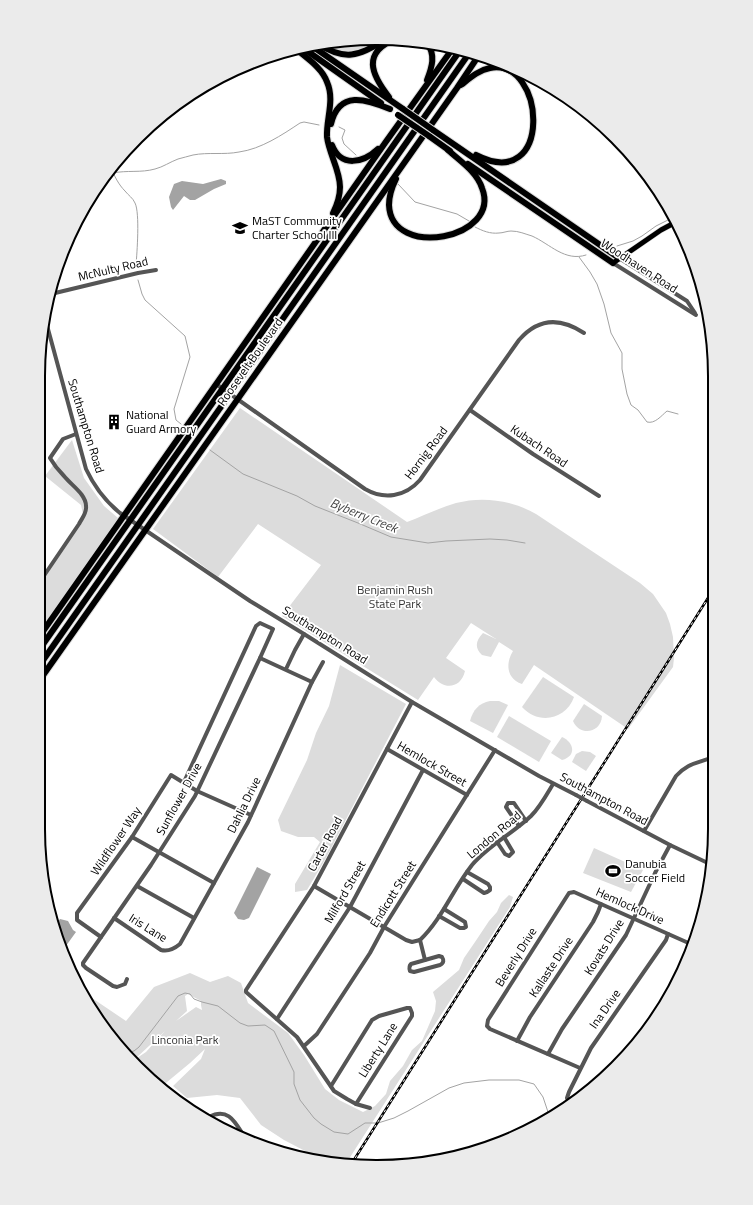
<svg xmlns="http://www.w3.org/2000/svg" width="753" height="1205" font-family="'Titillium Web',sans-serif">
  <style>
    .green { fill: #dcdcdc; fill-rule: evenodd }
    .water { fill: #a3a3a3 }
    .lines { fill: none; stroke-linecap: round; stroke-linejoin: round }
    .stream { stroke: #a3a3a3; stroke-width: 1 }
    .major-casing { stroke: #dbdbdb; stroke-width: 6 }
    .highway-casing { stroke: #dbdbdb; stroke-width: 8 }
    .minor { stroke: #555; stroke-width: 4 }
    .major { stroke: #000; stroke-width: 5 }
    .highway { stroke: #000; stroke-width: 6 }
    .rail-casing { stroke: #000; stroke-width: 2.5 }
    .rail { stroke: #fff; stroke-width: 1; stroke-dasharray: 3; stroke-linecap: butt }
    .highway-bridge-casing { stroke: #dbdbdb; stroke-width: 8; stroke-linecap: butt }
    .minor-bridge { stroke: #555; stroke-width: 4 }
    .highway-bridge { stroke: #000; stroke-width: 6 }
    .labels { text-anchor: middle; stroke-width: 3.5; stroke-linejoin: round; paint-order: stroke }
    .poi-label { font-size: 12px; fill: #000; stroke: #fff; text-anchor: start }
    .street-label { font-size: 12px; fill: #000; stroke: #fff }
    .park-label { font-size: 12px; fill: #333; stroke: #fff }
    .water-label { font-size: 13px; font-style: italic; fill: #444; stroke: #fff }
    .rim { fill: none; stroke: #000; stroke-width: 2 }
  </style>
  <rect width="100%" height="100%" fill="#fff"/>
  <g class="green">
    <path d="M380,39C373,43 365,49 357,51C347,53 332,49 324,43H341L353,40Z"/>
    <path d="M240,408L407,522C423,516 439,508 456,503C483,496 511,500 536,514L640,583L653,594L666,613L670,624L673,637L674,658L673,667L628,729L534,665L522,684C507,679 505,664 513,651L499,642L491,657L482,655C474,648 476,640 483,633L496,639L471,623L446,658L465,671C461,689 443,690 434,677L418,700L282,616L321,565L258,524L218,577L153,529Z"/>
    <polygon points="72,440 84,478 104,506 118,518 39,638 39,581 84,519 81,505 45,476"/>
    <polygon points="340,665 406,704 326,858 307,890 295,892 295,884 320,842 314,837 298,837 281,831 278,820 307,760 316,733 329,706"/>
    <path d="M543,677L574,697C566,720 538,725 522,707Z"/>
    <path d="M490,701H499L508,705L493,733L470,721C473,710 479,703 490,701Z"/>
    <path d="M584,704L602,716C601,733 580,737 573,721Z"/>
    <polygon points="509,716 551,741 539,762 497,737"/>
    <path d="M562,737C574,742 577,756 562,760L551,753Z"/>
    <polygon points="582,751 590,752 596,756 586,771 572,762 576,754"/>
    <polygon points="594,848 643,870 631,892 583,873"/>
    <path d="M509,895L513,897L510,907L347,1162L311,1156L307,1152L284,1140L261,1125L240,1098L217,1095L187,1098L173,1086L201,1059L205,1049L190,1063L161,1087L137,1063V1058L146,1052L165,1031L134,1060L108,1034L86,994L126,1021L154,987L190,973L210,982L228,976L241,983L248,1003L288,1033L304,1055L325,1089L339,1100L363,1112L375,1106L386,1094L390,1081L403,1066L412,1050L422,1041L435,1011L436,1001L433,992L459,970L464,958L475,942L489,921L497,912L501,903ZM188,994L201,1001V1005L202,1010L196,1007L176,1021L187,1011L185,996Z"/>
  </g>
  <g class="water">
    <polygon points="221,179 226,181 226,184 214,189 195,200 190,200 184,196 173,210 171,207 169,197 174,184 182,181 203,184"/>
    <polygon points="257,867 271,874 249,918 244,920 238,919 234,913"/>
    <polygon points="60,919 68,921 73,930 76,932 63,950 56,937 54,927"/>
  </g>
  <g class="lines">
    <g class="stream">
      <polyline points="339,127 345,130 342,138 344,144 356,155"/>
      <path d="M111,167C114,176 119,185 125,191C128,195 133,198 135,203C140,213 137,253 136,265"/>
      <path d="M113,173C127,170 141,173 155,169C163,167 170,162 178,159C183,158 188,156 193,155C208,152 224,155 239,152C261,149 282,135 300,123L304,122L319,125"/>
      <polyline points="398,184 415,202 457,214 469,221"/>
      <path d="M475,227C483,231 490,234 499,233C503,233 507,231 511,231C519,231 525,234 532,236C550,244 565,262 586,255"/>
      <polyline points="617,246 633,241 642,236 656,226 674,217"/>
      <path d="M579,257L590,272L597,284L604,304L611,333L622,353V369L627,394L631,405L638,410L647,422C655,424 661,416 667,411L678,414"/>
      <polyline points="138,280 142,294 145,300 185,336 190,357 174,409 176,420 181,424"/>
      <polyline points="210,450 243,474 297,496 315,506 358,523 391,537 428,543 446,541 490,539 507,540 525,543"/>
      <polyline points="126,1053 134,1051 139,1047 178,996 185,993 190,994 194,999 202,1002 218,1006 240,1023 248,1026 265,1025 274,1031 294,1072 294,1084 300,1100 314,1118 321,1124 334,1132 348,1134 365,1123 378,1123 394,1118 408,1111 449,1088 464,1083 489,1080 519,1080 534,1084 543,1097 549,1115"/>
    </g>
    <g class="major-casing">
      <polyline id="major" points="613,263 661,230 676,222"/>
    </g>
    <g class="highway-casing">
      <g id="highway">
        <path d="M318,44C347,62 358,55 386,40"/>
        <polyline points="312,46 403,109"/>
        <polyline points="303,48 381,103"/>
        <path d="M296,49C308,59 322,68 327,82C335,100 326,119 327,137C329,154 340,170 340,187C340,197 337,205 333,213"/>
        <path d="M427,80C432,67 436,55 427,43"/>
        <path d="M461,85C470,78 479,70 490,68C546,57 554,195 476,155"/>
        <path d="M389,97C371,74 362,53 395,39"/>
        <path d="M331,124C339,90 366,99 390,109"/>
        <polyline points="433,130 619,258"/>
        <polyline points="429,136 450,151"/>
        <path d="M332,145C341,168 363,163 378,149"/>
        <polyline points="468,164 613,263"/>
        <path d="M396,179C392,187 389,196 389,205C391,260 502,239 482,188C477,172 460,161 448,150"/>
        <polyline points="39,637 385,143 453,48"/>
        <polyline points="39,650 461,49"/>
        <polyline points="39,666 470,52"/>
        <polyline points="39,681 457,88 479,55"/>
      </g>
    </g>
    <g class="minor">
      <polyline points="331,41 339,41"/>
      <polyline points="619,258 687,301 695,313"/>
      <polyline points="613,263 696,315"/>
      <polyline points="51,294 138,273 156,270"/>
      <path d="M45,318L86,469C94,486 105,501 120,513L250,601L304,634L412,702L539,776L576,795"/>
      <path d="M216,384L365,489C384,500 405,497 420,480L519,340C538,318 560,317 584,333"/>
      <polyline points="470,410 533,454 599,496"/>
      <path d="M39,583L79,524C82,518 87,513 86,506C86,494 71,485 64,476C59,471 54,465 50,458L63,439L76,434"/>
      <polyline points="260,658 312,682"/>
      <polyline points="286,669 295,650 304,634"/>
      <polyline points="387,749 467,795"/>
      <polyline points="587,801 670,845 712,865"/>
      <polyline points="519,826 506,807 508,803 514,803 526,821"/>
      <path d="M644,831L676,776C689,762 697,764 713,757"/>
      <polyline points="132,837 214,883"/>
      <polyline points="497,842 505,854 509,856 513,852 504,837"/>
      <polyline points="463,879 484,893 487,892 490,890 490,887 488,884 467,872"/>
      <polyline points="137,886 194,918"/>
      <polyline points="314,886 406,940 412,942 420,940"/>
      <polyline points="439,916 460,928 464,928 466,927 465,922 444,909"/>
      <path d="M114,918L161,950C168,952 174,949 180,944L248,822L312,682L323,662"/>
      <polyline points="101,937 77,920 77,913 132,837 171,775 197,791 251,815"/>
      <path d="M420,940C442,919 453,889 472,865C489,845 512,834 531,816C540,807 547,794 553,784"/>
      <polyline points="420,940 425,960"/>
      <path d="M439,956L442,957C444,960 444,963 440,965L414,972L410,971C409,968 409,966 411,964Z"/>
      <polyline points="127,979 125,984 117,987 113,986 86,968 83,965 83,963 151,865 195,796 260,658 273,629 260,623 256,626 184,782"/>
      <polyline points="277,1019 350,907 423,770"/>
      <polyline points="517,1041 530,1017 593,922 598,912 601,904"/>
      <polyline points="304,1046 317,1034 370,953 384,927 495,750"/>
      <polyline points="548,1054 562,1029 626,935 655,873 670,845"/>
      <polyline points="580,1068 490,1029 487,1026 488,1020 569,893 574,892 693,945"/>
      <polyline points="331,1086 372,1020 379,1016 407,1008 410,1008 412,1013 412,1016 356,1104"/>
      <polyline points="571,1103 568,1100 567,1098 569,1092 591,1048 666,940 668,934"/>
      <polyline points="370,1108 356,1104 347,1099 334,1091 297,1037 246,992 246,990 314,886 412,702"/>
      <path d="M209,1117C228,1107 235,1122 244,1136"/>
    </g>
    <use href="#major" class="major"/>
    <use href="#highway" class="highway"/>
    <g class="rail-casing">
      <polyline id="rail" points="352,1163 713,590"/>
    </g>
    <use href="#rail" class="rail"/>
    <g class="highway-bridge-casing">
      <g id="highway-bridge">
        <polyline points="403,109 433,130"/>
        <polyline points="398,115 429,136"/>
      </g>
    </g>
    <polyline class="minor-bridge" points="576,795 587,801"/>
    <use href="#highway-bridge" class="highway-bridge"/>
  </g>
  <defs>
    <g id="school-bare" transform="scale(1.2)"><path d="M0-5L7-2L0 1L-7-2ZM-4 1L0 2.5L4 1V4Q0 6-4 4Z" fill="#000" stroke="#fff" stroke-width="2.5" paint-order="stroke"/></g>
    <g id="building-bare" transform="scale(1.2)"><path d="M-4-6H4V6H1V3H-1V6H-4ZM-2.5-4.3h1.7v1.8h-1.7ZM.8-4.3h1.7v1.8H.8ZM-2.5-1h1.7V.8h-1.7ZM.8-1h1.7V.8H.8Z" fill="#000" stroke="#fff" stroke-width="2.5" paint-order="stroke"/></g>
    <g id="stadium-bare" transform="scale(1.2)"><path d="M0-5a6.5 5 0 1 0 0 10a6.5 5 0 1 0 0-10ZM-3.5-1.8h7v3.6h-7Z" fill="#000" stroke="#fff" stroke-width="2.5" paint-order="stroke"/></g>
  </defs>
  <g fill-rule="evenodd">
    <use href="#school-bare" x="240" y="228"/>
    <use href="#building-bare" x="114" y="422"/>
    <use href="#stadium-bare" x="613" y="871"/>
  </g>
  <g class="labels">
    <g class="poi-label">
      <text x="252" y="225">MaST Community<tspan x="252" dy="14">Charter School III</tspan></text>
      <text x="126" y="419">National<tspan x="126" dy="14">Guard Armory</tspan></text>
      <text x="625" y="868">Danubia<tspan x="625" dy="14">Soccer Field</tspan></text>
    </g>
    <g class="street-label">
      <text transform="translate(639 266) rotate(33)" y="4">Woodhaven Road</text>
      <text transform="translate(113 269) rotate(-13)" y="4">McNulty Road</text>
      <text transform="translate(250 362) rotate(-55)" y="4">Roosevelt Boulevard</text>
      <text transform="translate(86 426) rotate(73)" y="4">Southampton Road</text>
      <text transform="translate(539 446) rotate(34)" y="4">Kubach Road</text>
      <text transform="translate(426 453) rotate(-53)" y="4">Hornig Road</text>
      <text transform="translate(325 635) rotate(32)" y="4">Southampton Road</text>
      <text transform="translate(432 764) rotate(30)" y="4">Hemlock Street</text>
      <text transform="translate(179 799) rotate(-61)" y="4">Sunflower Drive</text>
      <text transform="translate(604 799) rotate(28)" y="4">Southampton Road</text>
      <text transform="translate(244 805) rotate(-64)" y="4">Dahlia Drive</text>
      <text transform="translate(494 835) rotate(-40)" y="4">London Road</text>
      <text transform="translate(116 841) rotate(-56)" y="4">Wildflower Way</text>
      <text transform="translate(325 844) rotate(-62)" y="4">Carter Road</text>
      <text transform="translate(345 892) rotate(-60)" y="4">Milford Street</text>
      <text transform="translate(393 894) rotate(-58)" y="4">Endicott Street</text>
      <text transform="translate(630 906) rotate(24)" y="4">Hemlock Drive</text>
      <text transform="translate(148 928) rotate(32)" y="4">Iris Lane</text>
      <text transform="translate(604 947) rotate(-58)" y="4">Kovats Drive</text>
      <text transform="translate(516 957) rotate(-58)" y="4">Beverly Drive</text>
      <text transform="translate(551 967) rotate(-57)" y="4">Kallaste Drive</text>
      <text transform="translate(605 1009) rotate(-55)" y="4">Ina Drive</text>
      <text transform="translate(378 1050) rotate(-58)" y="4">Liberty Lane</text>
    </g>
    <g class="park-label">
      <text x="395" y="594">Benjamin Rush<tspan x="395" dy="14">State Park</tspan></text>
      <text x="185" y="1044">Linconia Park</text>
    </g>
    <g class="water-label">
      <text transform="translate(364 515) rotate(22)" y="5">Byberry Creek</text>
    </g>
  </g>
  <path d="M0 0H753V1205H0ZM376 45H377A331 331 0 0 1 708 376V829A331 331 0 0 1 377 1160H376A331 331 0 0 1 45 829V376A331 331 0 0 1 376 45Z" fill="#ebebeb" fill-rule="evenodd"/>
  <path class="rim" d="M376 45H377A331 331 0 0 1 708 376V829A331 331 0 0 1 377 1160H376A331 331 0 0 1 45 829V376A331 331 0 0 1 376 45Z"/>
</svg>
